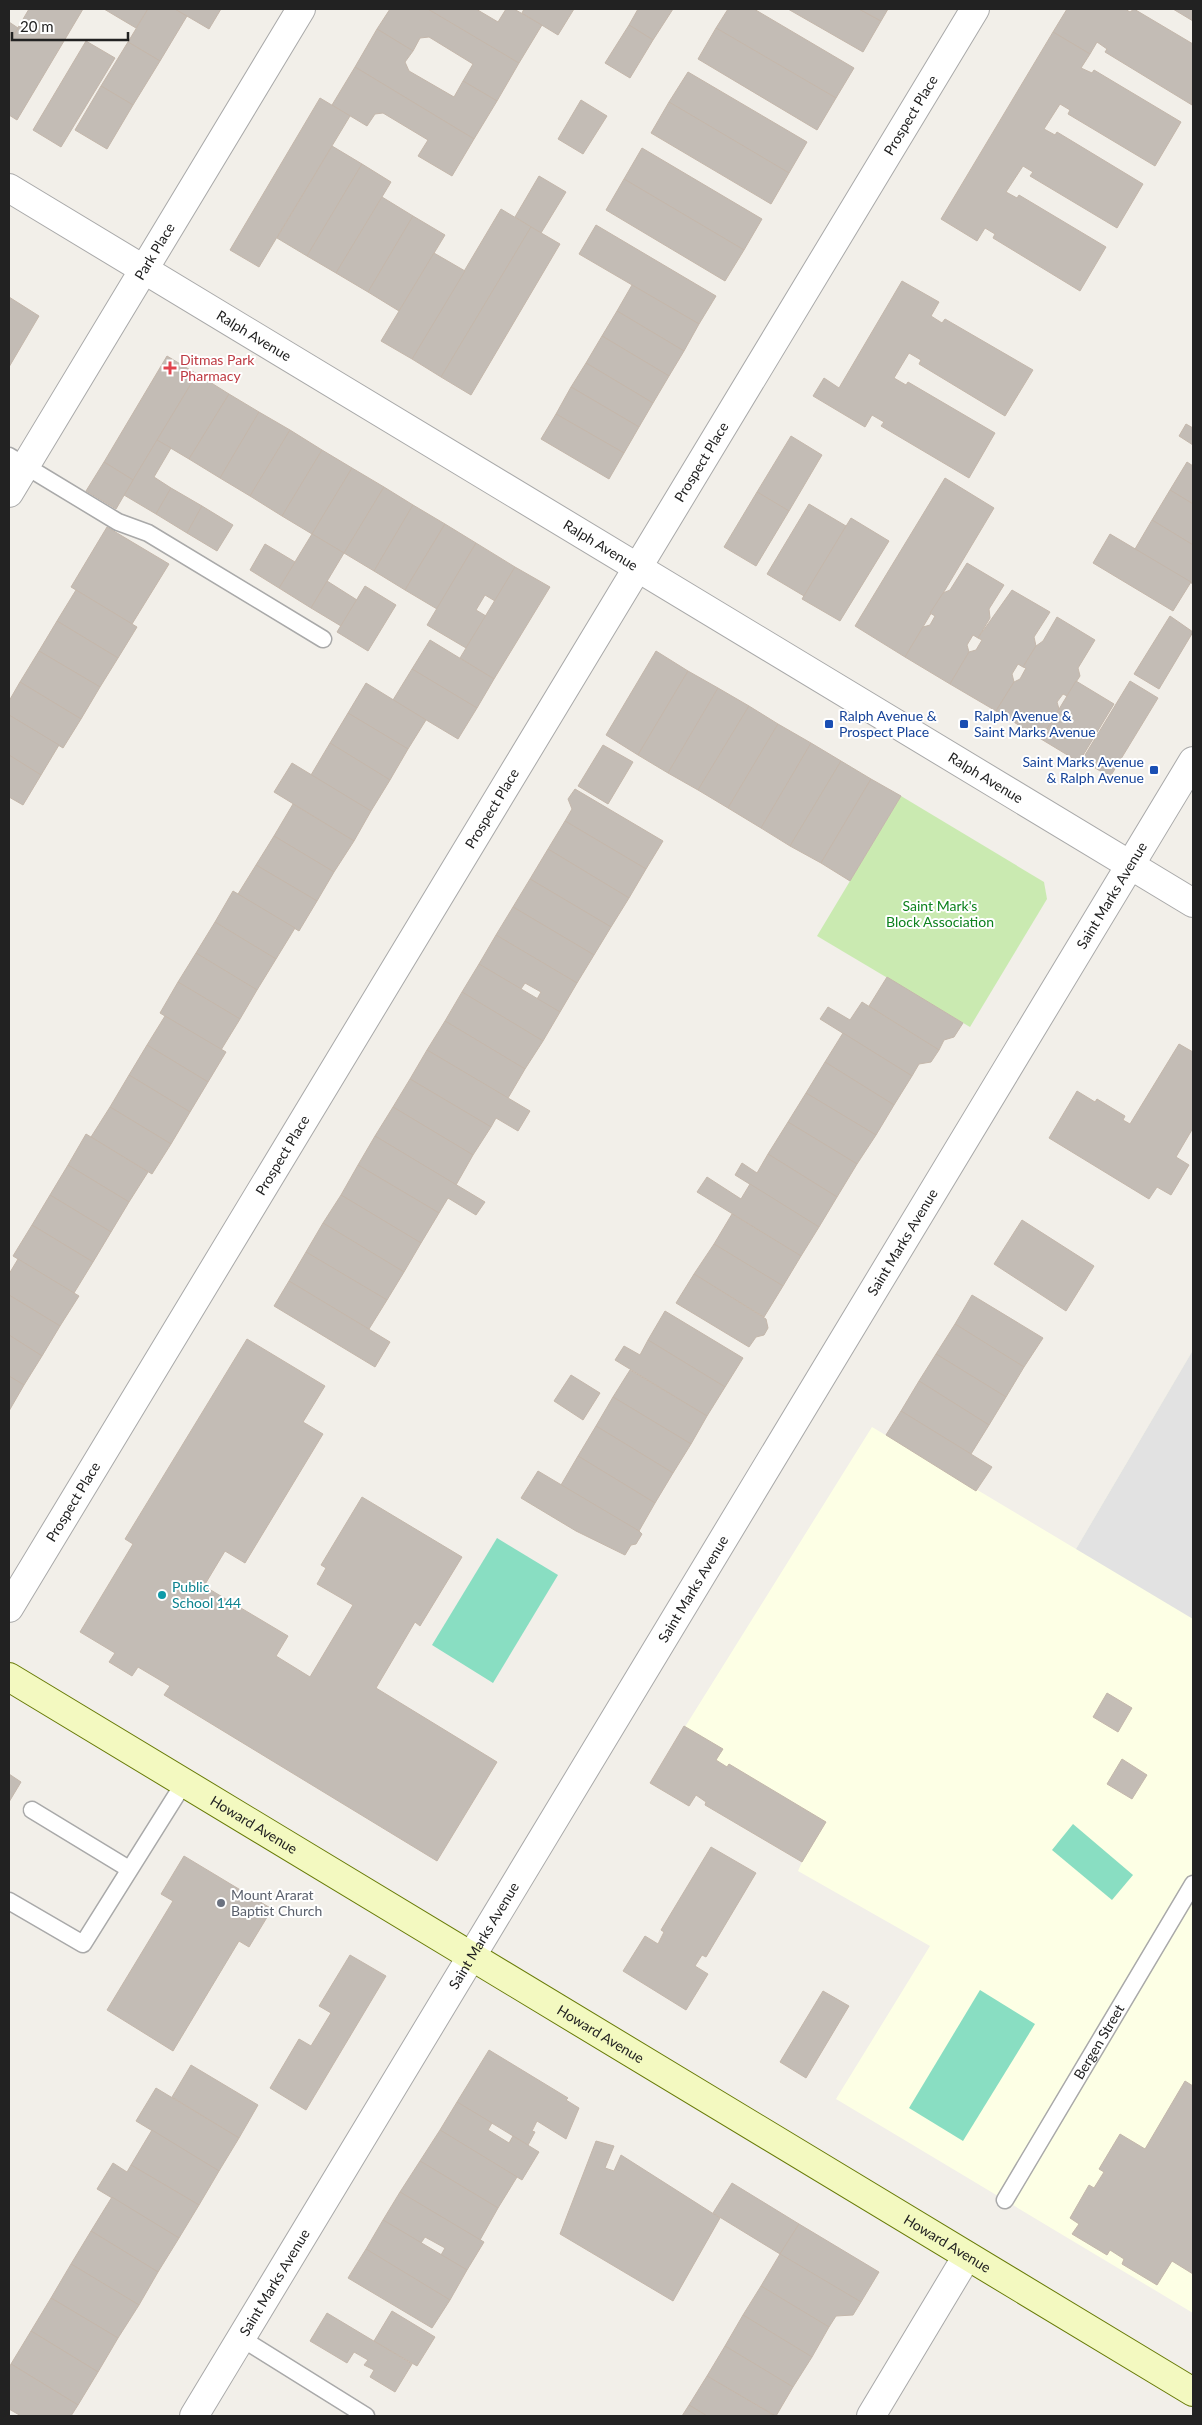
<svg xmlns="http://www.w3.org/2000/svg" width="1202" height="2425" font-family="Lato,sans-serif">
  <style>
    .education { fill: #fdffe5 }
    .grass { fill: #caeab1 }
    .pitch { fill: #89dec2 }
    .parking { fill: #e2e2e2 }
    .building { fill: #c3bcb5; stroke: #c4b7ab }
    .lines { fill: none; stroke-linecap: round; stroke-linejoin: round }
    .lane-casing { stroke: #a9a9a9; stroke-width: 19 }
    .street-casing { stroke: #a9a9a9; stroke-width: 30 }
    .secondary-casing { stroke: #687b07; stroke-width: 30 }
    .lane { stroke: #fff; stroke-width: 16 }
    .street { stroke: #fff; stroke-width: 28 }
    .secondary { stroke: #f3f9c0; stroke-width: 28 }
    .health-dot { fill: #e0444e; stroke: #fff; stroke-width: 2 }
    .transit-dot { fill: #1a4fb4; stroke: #fff; stroke-width: 2 }
    .culture-dot { fill: #0f9aa8; stroke: #fff; stroke-width: 2 }
    .worship-dot { fill: #6b7280; stroke: #fff; stroke-width: 2 }
    .labels { text-anchor: middle; stroke-width: 4; stroke-linejoin: round; paint-order: stroke }
    .street-label { font-size: 14px; fill: #222; stroke: #fff }
    .health-label { font-size: 14px; fill: #be3a42; stroke: #fff; text-anchor: start }
    .transit-label { font-size: 14px; fill: #164399; stroke: #fff; text-anchor: start }
    .park-label { font-size: 14px; fill: #0e821e; stroke: #fff }
    .culture-label { font-size: 14px; fill: #0d838f; stroke: #fff; text-anchor: start }
    .worship-label { font-size: 14px; fill: #5b616d; stroke: #fff; text-anchor: start }
  </style>
  <rect width="100%" height="100%" fill="#f2efe9"/>
  <polygon class="education" points="1193,1350 1193,2313 836,2099 930,1946 798,1871 802,1862 705,1805 706,1801 696,1795 689,1806 650,1783 872,1427 1076,1549"/>
  <polygon class="grass" points="901,796 1044,882 1047,899 970,1027 817,936"/>
  <g class="pitch">
    <polygon points="497,1538 558,1575 493,1683 432,1645"/>
    <polygon points="1073,1824 1133,1875 1112,1900 1052,1850"/>
    <polygon points="980,1990 1035,2024 963,2141 909,2108"/>
  </g>
  <polygon class="parking" points="1193,1350 1193,1619 1076,1549"/>
  <g class="building">
    <polygon points="29,9 83,9 17,120 9,115 9,43"/>
    <polygon points="104,9 148,9 136,28"/>
    <polygon points="148,9 175,9 187,16 160,61 128,42"/>
    <polygon points="175,9 221,9 209,29"/>
    <polygon points="390,9 428,9 519,63 497,101 463,81 473,64 429,37 420,38 413,51 377,29"/>
    <polygon points="428,9 476,9 498,22 506,9 514,9 542,25 519,63"/>
    <polygon points="524,9 574,9 558,35 522,13"/>
    <polygon points="638,9 673,9 653,40 629,25"/>
    <polygon points="728,9 754,9 854,68 836,98 716,28"/>
    <polygon points="788,9 859,9 881,21 863,52"/>
    <polygon points="859,9 888,9 881,21"/>
    <polygon points="1067,9 1125,9 1130,12 1134,9 1193,44 1192,105 1105,52 1107,49 1097,42 1090,54 1053,32"/>
    <polygon points="1173,9 1193,9 1193,21"/>
    <polygon points="9,22 18,28 9,43"/>
    <polygon points="629,25 653,40 630,78 605,63"/>
    <polygon points="716,28 836,98 817,130 698,59"/>
    <polygon points="377,29 413,51 405,62 409,71 454,97 463,81 497,101 474,139 355,67"/>
    <polygon points="1053,32 1090,54 1081,68 1092,73 1094,70 1181,122 1155,166 1068,114 1070,110 1060,104 1044,129 1055,135 1057,132 1143,184 1117,228 1030,176 1033,172 1023,166 1006,192 1017,198 1019,195 1106,247 1080,291 993,238 995,234 985,228 977,241 941,219"/>
    <polygon points="86,41 115,58 61,147 33,130"/>
    <polygon points="128,42 160,61 133,105 101,86"/>
    <polygon points="355,67 474,139 452,176 418,156 428,140 383,113 375,114 367,126 332,105"/>
    <polygon points="688,72 807,142 789,173 669,102"/>
    <polygon points="101,86 133,105 107,149 75,130"/>
    <polygon points="320,98 350,116 259,267 230,250"/>
    <polygon points="581,100 607,116 583,154 558,139"/>
    <polygon points="669,102 789,173 771,204 651,133"/>
    <polygon points="332,146 362,164 307,256 277,238"/>
    <polygon points="642,148 762,219 744,250 624,179"/>
    <polygon points="362,164 391,182 336,273 307,256"/>
    <polygon points="539,176 566,192 541,233 515,217"/>
    <polygon points="624,179 744,250 725,281 606,210"/>
    <polygon points="382,197 413,216 368,292 336,273"/>
    <polygon points="501,209 531,227 441,377 412,359"/>
    <polygon points="413,216 445,235 399,311 368,292"/>
    <polygon points="596,225 716,296 699,324 579,254"/>
    <polygon points="531,227 560,244 471,395 441,377"/>
    <polygon points="434,253 465,271 412,359 381,341"/>
    <polygon points="902,281 939,302 931,316 942,323 945,319 1033,370 1005,416 919,364 921,360 909,353 894,378 906,385 908,382 995,433 969,478 881,426 884,422 872,415 865,427 813,396 824,378 839,388"/>
    <polygon points="632,285 699,324 684,351 617,311"/>
    <polygon points="9,297 39,316 9,367"/>
    <polygon points="617,311 684,351 669,376 602,336"/>
    <polygon points="602,336 669,376 653,403 586,363"/>
    <polygon points="167,356 197,374 133,480 104,462"/>
    <polygon points="586,363 653,403 639,427 571,387"/>
    <polygon points="197,374 229,394 189,459 157,440"/>
    <polygon points="571,387 639,427 624,453 556,414"/>
    <polygon points="229,394 259,412 220,478 189,459"/>
    <polygon points="259,412 290,430 250,496 220,478"/>
    <polygon points="556,414 624,453 609,479 541,439"/>
    <polygon points="1186,424 1193,428 1193,445 1179,436"/>
    <polygon points="290,430 322,450 282,516 250,496"/>
    <polygon points="791,436 822,455 789,511 757,492"/>
    <polygon points="157,440 171,448 154,477 171,488 156,514 124,495"/>
    <polygon points="322,450 352,468 312,534 282,516"/>
    <polygon points="104,462 133,480 116,509 86,491"/>
    <polygon points="1187,462 1193,466 1193,504 1170,490"/>
    <polygon points="352,468 384,487 344,553 312,534"/>
    <polygon points="945,478 994,508 905,657 855,626"/>
    <polygon points="384,487 413,505 374,571 344,553"/>
    <polygon points="171,488 202,506 187,533 156,514"/>
    <polygon points="1170,490 1193,504 1193,545 1152,520"/>
    <polygon points="757,492 789,511 756,566 724,547"/>
    <polygon points="809,504 846,526 804,596 767,574"/>
    <polygon points="413,505 445,524 405,590 374,571"/>
    <polygon points="202,506 233,525 217,551 187,533"/>
    <polygon points="851,518 889,541 840,621 802,599"/>
    <polygon points="1152,520 1193,545 1193,584 1135,549"/>
    <polygon points="445,524 476,543 437,609 405,590"/>
    <polygon points="107,527 169,564 132,624 71,587"/>
    <polygon points="312,534 344,553 311,608 279,588"/>
    <polygon points="1110,534 1191,582 1173,611 1093,563"/>
    <polygon points="476,543 515,567 495,601 485,595 476,610 486,616 466,648 427,625"/>
    <polygon points="265,544 295,562 279,588 250,570"/>
    <polygon points="967,563 1004,585 989,609 990,618 978,638 973,635 967,645 969,652 950,684 905,657 923,627 930,625 935,616 930,613 943,593 950,590"/>
    <polygon points="515,567 550,587 494,679 460,658"/>
    <polygon points="327,581 357,600 341,626 311,608"/>
    <polygon points="365,586 396,605 368,651 337,632"/>
    <polygon points="76,590 137,627 118,658 57,621"/>
    <polygon points="1012,590 1050,612 1034,637 1036,646 1023,667 1018,664 1012,674 1014,682 996,711 950,684 969,652 976,650 982,640 978,638"/>
    <polygon points="1170,616 1193,632 1159,689 1134,674"/>
    <polygon points="1057,617 1095,640 1078,668 1080,676 1067,696 1063,694 1057,702 1059,709 1041,739 996,711 1014,682 1020,679 1026,668 1023,667 1036,646 1043,641"/>
    <polygon points="57,621 118,658 100,687 39,651"/>
    <polygon points="430,640 494,679 477,708 412,669"/>
    <polygon points="39,651 100,687 81,719 20,682"/>
    <polygon points="656,651 688,671 638,755 606,735"/>
    <polygon points="412,669 477,708 458,739 393,700"/>
    <polygon points="688,671 718,688 668,773 638,755"/>
    <polygon points="1076,681 1114,704 1079,762 1041,739"/>
    <polygon points="1130,681 1158,698 1110,777 1082,760"/>
    <polygon points="20,682 81,719 63,748 9,715 9,701"/>
    <polygon points="366,683 426,720 408,749 348,713"/>
    <polygon points="718,688 749,706 698,790 668,773"/>
    <polygon points="749,706 778,724 728,808 698,790"/>
    <polygon points="348,713 408,749 390,780 330,743"/>
    <polygon points="9,715 59,745 41,775 9,755"/>
    <polygon points="778,724 811,743 761,828 728,808"/>
    <polygon points="330,743 390,780 371,811 311,775"/>
    <polygon points="811,743 841,761 790,846 761,828"/>
    <polygon points="603,745 633,762 608,804 578,786"/>
    <polygon points="9,755 41,775 23,805 9,797"/>
    <polygon points="841,761 871,779 821,863 790,846"/>
    <polygon points="292,763 371,811 354,841 274,792"/>
    <polygon points="871,779 901,796 850,881 821,863"/>
    <polygon points="575,789 663,841 646,869 565,821 572,809 568,799"/>
    <polygon points="293,804 354,841 334,872 274,836"/>
    <polygon points="565,821 646,869 629,898 548,849"/>
    <polygon points="274,836 334,872 317,901 256,865"/>
    <polygon points="548,849 629,898 611,927 530,879"/>
    <polygon points="256,865 317,901 299,931 238,894"/>
    <polygon points="530,879 611,927 594,955 513,907"/>
    <polygon points="233,891 295,928 276,959 215,922"/>
    <polygon points="513,907 594,955 577,983 496,935"/>
    <polygon points="215,922 276,959 257,990 196,953"/>
    <polygon points="496,935 577,983 560,1012 537,999 541,992 525,983 521,989 479,964"/>
    <polygon points="196,953 257,990 240,1019 178,982"/>
    <polygon points="479,964 560,1012 543,1041 462,992"/>
    <polygon points="887,977 963,1023 954,1037 944,1040 939,1050 869,1006"/>
    <polygon points="178,982 240,1019 221,1050 160,1013"/>
    <polygon points="462,992 543,1041 525,1069 445,1021"/>
    <polygon points="862,1002 939,1050 931,1062 919,1064 912,1076 820,1019 828,1007 850,1020"/>
    <polygon points="165,1016 226,1052 208,1082 147,1045"/>
    <polygon points="445,1021 525,1069 508,1098 427,1050"/>
    <polygon points="843,1033 912,1076 894,1105 825,1062"/>
    <polygon points="1179,1044 1193,1052 1193,1128 1176,1157 1189,1165 1171,1195 1157,1187 1149,1199 1049,1138 1077,1091 1095,1102 1097,1099 1125,1116 1123,1120 1130,1124"/>
    <polygon points="147,1045 208,1082 190,1112 129,1075"/>
    <polygon points="427,1050 530,1111 518,1131 496,1118 491,1127 410,1079"/>
    <polygon points="825,1062 894,1105 876,1135 806,1093"/>
    <polygon points="129,1075 190,1112 171,1144 110,1107"/>
    <polygon points="410,1079 491,1127 473,1155 393,1107"/>
    <polygon points="806,1093 876,1135 857,1164 788,1122"/>
    <polygon points="110,1107 171,1144 152,1174 91,1137"/>
    <polygon points="393,1107 473,1155 456,1185 375,1136"/>
    <polygon points="788,1122 857,1164 837,1197 768,1154"/>
    <polygon points="86,1134 148,1172 129,1202 68,1165"/>
    <polygon points="375,1136 485,1202 476,1215 448,1198 439,1213 358,1165"/>
    <polygon points="768,1154 837,1197 819,1227 735,1175 742,1163 757,1173"/>
    <polygon points="68,1165 129,1202 111,1232 50,1195"/>
    <polygon points="358,1165 439,1213 421,1243 341,1195"/>
    <polygon points="707,1177 741,1199 750,1184 819,1227 801,1256 697,1192"/>
    <polygon points="50,1195 111,1232 93,1262 32,1225"/>
    <polygon points="341,1195 421,1243 404,1272 323,1223"/>
    <polygon points="732,1214 801,1256 783,1286 714,1244"/>
    <polygon points="1022,1220 1094,1266 1066,1311 994,1264"/>
    <polygon points="323,1223 404,1272 387,1300 306,1252"/>
    <polygon points="32,1225 93,1262 74,1293 13,1256"/>
    <polygon points="714,1244 783,1286 764,1317 694,1274"/>
    <polygon points="306,1252 387,1300 369,1329 289,1281"/>
    <polygon points="18,1259 79,1296 60,1326 9,1295 9,1274"/>
    <polygon points="694,1274 766,1319 768,1328 764,1335 756,1337 749,1347 676,1303"/>
    <polygon points="289,1281 390,1342 375,1367 274,1306"/>
    <polygon points="9,1295 60,1326 42,1356 9,1335"/>
    <polygon points="972,1295 1043,1338 1024,1367 955,1324"/>
    <polygon points="665,1311 743,1358 725,1387 648,1340"/>
    <polygon points="955,1324 1024,1367 1006,1397 936,1354"/>
    <polygon points="9,1335 42,1356 24,1385 9,1376"/>
    <polygon points="247,1339 325,1386 303,1422 323,1434 245,1563 225,1551 204,1586 288,1636 276,1656 310,1677 353,1605 317,1584 326,1568 321,1565 362,1497 462,1557 420,1626 415,1622 376,1688 497,1762 437,1861 164,1695 170,1686 138,1667 132,1676 109,1662 115,1653 80,1632 133,1544 125,1539"/>
    <polygon points="648,1340 725,1387 707,1416 615,1360 624,1346 640,1355"/>
    <polygon points="936,1354 1006,1397 989,1425 919,1381"/>
    <polygon points="630,1370 707,1416 691,1444 613,1397"/>
    <polygon points="571,1375 600,1393 583,1420 554,1401"/>
    <polygon points="9,1376 24,1385 9,1411"/>
    <polygon points="919,1381 989,1425 971,1454 901,1411"/>
    <polygon points="613,1397 691,1444 673,1473 596,1426"/>
    <polygon points="901,1411 992,1467 976,1491 886,1435"/>
    <polygon points="596,1426 673,1473 655,1503 578,1456"/>
    <polygon points="578,1456 655,1503 639,1531 561,1485"/>
    <polygon points="538,1471 639,1531 642,1534 636,1544 631,1545 625,1555 576,1531 521,1498"/>
    <polygon points="1107,1693 1132,1708 1118,1732 1093,1717"/>
    <polygon points="684,1726 723,1749 716,1760 727,1767 729,1764 826,1822 802,1862 705,1805 706,1802 696,1795 689,1806 650,1783"/>
    <polygon points="1122,1759 1147,1775 1132,1799 1107,1784"/>
    <polygon points="9,1774 21,1782 9,1802"/>
    <polygon points="711,1847 756,1873 706,1957 702,1955 695,1966 708,1974 686,2010 623,1971 645,1936 658,1944 664,1932 661,1930"/>
    <polygon points="184,1856 272,1909 249,1947 239,1941 173,2051 107,2010 173,1901 161,1894"/>
    <polygon points="350,1955 386,1976 306,2110 270,2088 299,2039 311,2046 331,2013 319,2006"/>
    <polygon points="823,1991 849,2006 806,2078 780,2062"/>
    <polygon points="489,2050 568,2098 566,2100 579,2108 566,2139 537,2121 532,2131 535,2132 528,2145 457,2102"/>
    <polygon points="191,2065 258,2105 239,2138 172,2097"/>
    <polygon points="1185,2081 1193,2086 1193,2274 1172,2261 1157,2285 1122,2264 1124,2259 1110,2250 1107,2255 1072,2234 1079,2224 1070,2218 1089,2185 1094,2188 1104,2172 1099,2169 1120,2134 1145,2149"/>
    <polygon points="156,2088 239,2138 219,2171 136,2121"/>
    <polygon points="457,2102 492,2123 488,2130 509,2143 513,2136 539,2152 522,2180 440,2130"/>
    <polygon points="152,2130 219,2171 199,2205 131,2165"/>
    <polygon points="440,2130 517,2177 498,2208 420,2161"/>
    <polygon points="596,2141 614,2146 605,2168 614,2171 621,2155 720,2218 673,2301 560,2234"/>
    <polygon points="420,2161 498,2208 480,2240 400,2192"/>
    <polygon points="113,2163 127,2172 131,2165 199,2205 179,2238 97,2189"/>
    <polygon points="732,2183 799,2224 780,2254 713,2213"/>
    <polygon points="400,2192 484,2242 467,2270 441,2255 445,2248 425,2237 421,2243 383,2220"/>
    <polygon points="112,2197 179,2238 158,2272 91,2231"/>
    <polygon points="383,2220 467,2270 450,2300 366,2249"/>
    <polygon points="799,2224 879,2272 861,2302 780,2254"/>
    <polygon points="91,2231 158,2272 139,2305 71,2264"/>
    <polygon points="366,2249 450,2300 432,2328 348,2278"/>
    <polygon points="780,2254 861,2302 853,2315 836,2316 829,2327 761,2286"/>
    <polygon points="71,2264 139,2305 118,2338 51,2298"/>
    <polygon points="761,2286 829,2327 812,2357 743,2315"/>
    <polygon points="51,2298 118,2338 98,2372 31,2331"/>
    <polygon points="392,2311 435,2337 417,2366 374,2341"/>
    <polygon points="327,2313 412,2364 395,2392 370,2377 374,2370 364,2365 368,2360 354,2352 347,2363 310,2341"/>
    <polygon points="743,2315 812,2357 793,2387 725,2346"/>
    <polygon points="31,2331 98,2372 78,2405 11,2364"/>
    <polygon points="725,2346 793,2387 776,2416 707,2376"/>
    <polygon points="11,2364 78,2405 71,2416 21,2416 9,2409 9,2368"/>
    <polygon points="707,2376 775,2416 707,2416 689,2405"/>
    <polygon points="689,2405 707,2416 682,2416"/>
  </g>
  <g class="lines">
    <g class="lane-casing">
      <g id="lane">
        <polyline points="9,456 118,522 148,533 323,639"/>
        <polyline points="32,1810 129,1869"/>
        <polyline points="9,1901 83,1944 184,1783"/>
        <path id="s1" d="M1005,2200L1193,1884"/>
        <polyline points="241,2338 366,2416"/>
      </g>
    </g>
    <g class="street-casing">
      <g id="street">
        <path id="s2" d="M9,188L1193,903"/>
        <path id="s3" d="M9,493L301,9"/>
        <path id="s4" d="M9,1608L975,9"/>
        <path id="s5" d="M194,2416L1193,761"/>
        <polyline points="871,2416 967,2256"/>
      </g>
    </g>
    <g class="secondary-casing">
      <g id="secondary">
        <path id="s6" d="M9,1677L1193,2392"/>
      </g>
    </g>
    <use href="#lane" class="lane"/>
    <use href="#street" class="street"/>
    <use href="#secondary" class="secondary"/>
  </g>
  <path class="health-dot" d="M167.5 360.5h5v5h5v5h-5v5h-5v-5h-5v-5h5z"/>
  <g class="transit-dot">
    <rect x="824" y="719" width="10" height="10" rx="2.5"/>
    <rect x="959" y="719" width="10" height="10" rx="2.5"/>
    <rect x="1149" y="765" width="10" height="10" rx="2.5"/>
  </g>
  <circle class="culture-dot" cx="162" cy="1595" r="5"/>
  <circle class="worship-dot" cx="221" cy="1903" r="5"/>
  <g class="labels">
    <g class="street-label">
      <text dy="5" stroke="none"><textPath href="#s4" startOffset="1744">Prospect Place</textPath></text>
      <text dy="5" stroke="none"><textPath href="#s3" startOffset="282">Park Place</textPath></text>
      <text dy="5" stroke="none"><textPath href="#s2" startOffset="286">Ralph Avenue</textPath></text>
      <text dy="5" stroke="none"><textPath href="#s4" startOffset="1339">Prospect Place</textPath></text>
      <text dy="5" stroke="none"><textPath href="#s2" startOffset="691">Ralph Avenue</textPath></text>
      <text dy="5" stroke="none"><textPath href="#s2" startOffset="1141">Ralph Avenue</textPath></text>
      <text dy="5" stroke="none"><textPath href="#s4" startOffset="934">Prospect Place</textPath></text>
      <text dy="5" stroke="none"><textPath href="#s5" startOffset="1776">Saint Marks Avenue</textPath></text>
      <text dy="5" stroke="none"><textPath href="#s4" startOffset="529">Prospect Place</textPath></text>
      <text dy="5" stroke="none"><textPath href="#s5" startOffset="1371">Saint Marks Avenue</textPath></text>
      <text dy="5" stroke="none"><textPath href="#s4" startOffset="124">Prospect Place</textPath></text>
      <text dy="5" stroke="none"><textPath href="#s5" startOffset="966">Saint Marks Avenue</textPath></text>
      <text dy="5" stroke="none"><textPath href="#s6" startOffset="286">Howard Avenue</textPath></text>
      <text dy="5" stroke="none"><textPath href="#s5" startOffset="561">Saint Marks Avenue</textPath></text>
      <text dy="5" stroke="none"><textPath href="#s6" startOffset="691">Howard Avenue</textPath></text>
      <text dy="5" stroke="none"><textPath href="#s1" startOffset="184">Bergen Street</textPath></text>
      <text dy="5" stroke="none"><textPath href="#s6" startOffset="1096">Howard Avenue</textPath></text>
      <text dy="5" stroke="none"><textPath href="#s5" startOffset="156">Saint Marks Avenue</textPath></text>
    </g>
    <g class="health-label">
      <text x="180" y="365">Ditmas Park<tspan x="180" dy="16">Pharmacy</tspan></text>
    </g>
    <g class="transit-label">
      <text x="839" y="721">Ralph Avenue &amp;<tspan x="839" dy="16">Prospect Place</tspan></text>
      <text x="974" y="721">Ralph Avenue &amp;<tspan x="974" dy="16">Saint Marks Avenue</tspan></text>
      <text x="1144" y="767" text-anchor="end">Saint Marks Avenue<tspan x="1144" dy="16">&amp; Ralph Avenue</tspan></text>
    </g>
    <g class="park-label">
      <text x="940" y="911">Saint Mark's<tspan x="940" dy="16">Block Association</tspan></text>
    </g>
    <g class="culture-label">
      <text x="172" y="1592">Public<tspan x="172" dy="16">School 144</tspan></text>
    </g>
    <g class="worship-label">
      <text x="231" y="1900">Mount Ararat<tspan x="231" dy="16">Baptist Church</tspan></text>
    </g>
  </g>
  <rect width="1202" height="2425" fill="none" stroke="#222222" stroke-width="20"/>
  <path d="M12 32v8h116v-8" fill="none" stroke="#222222" stroke-width="2.5"/>
  <text x="20" y="32" font-size="15" fill="#222222" stroke="#ffffff" stroke-width="4" paint-order="stroke">20 m</text>
</svg>
